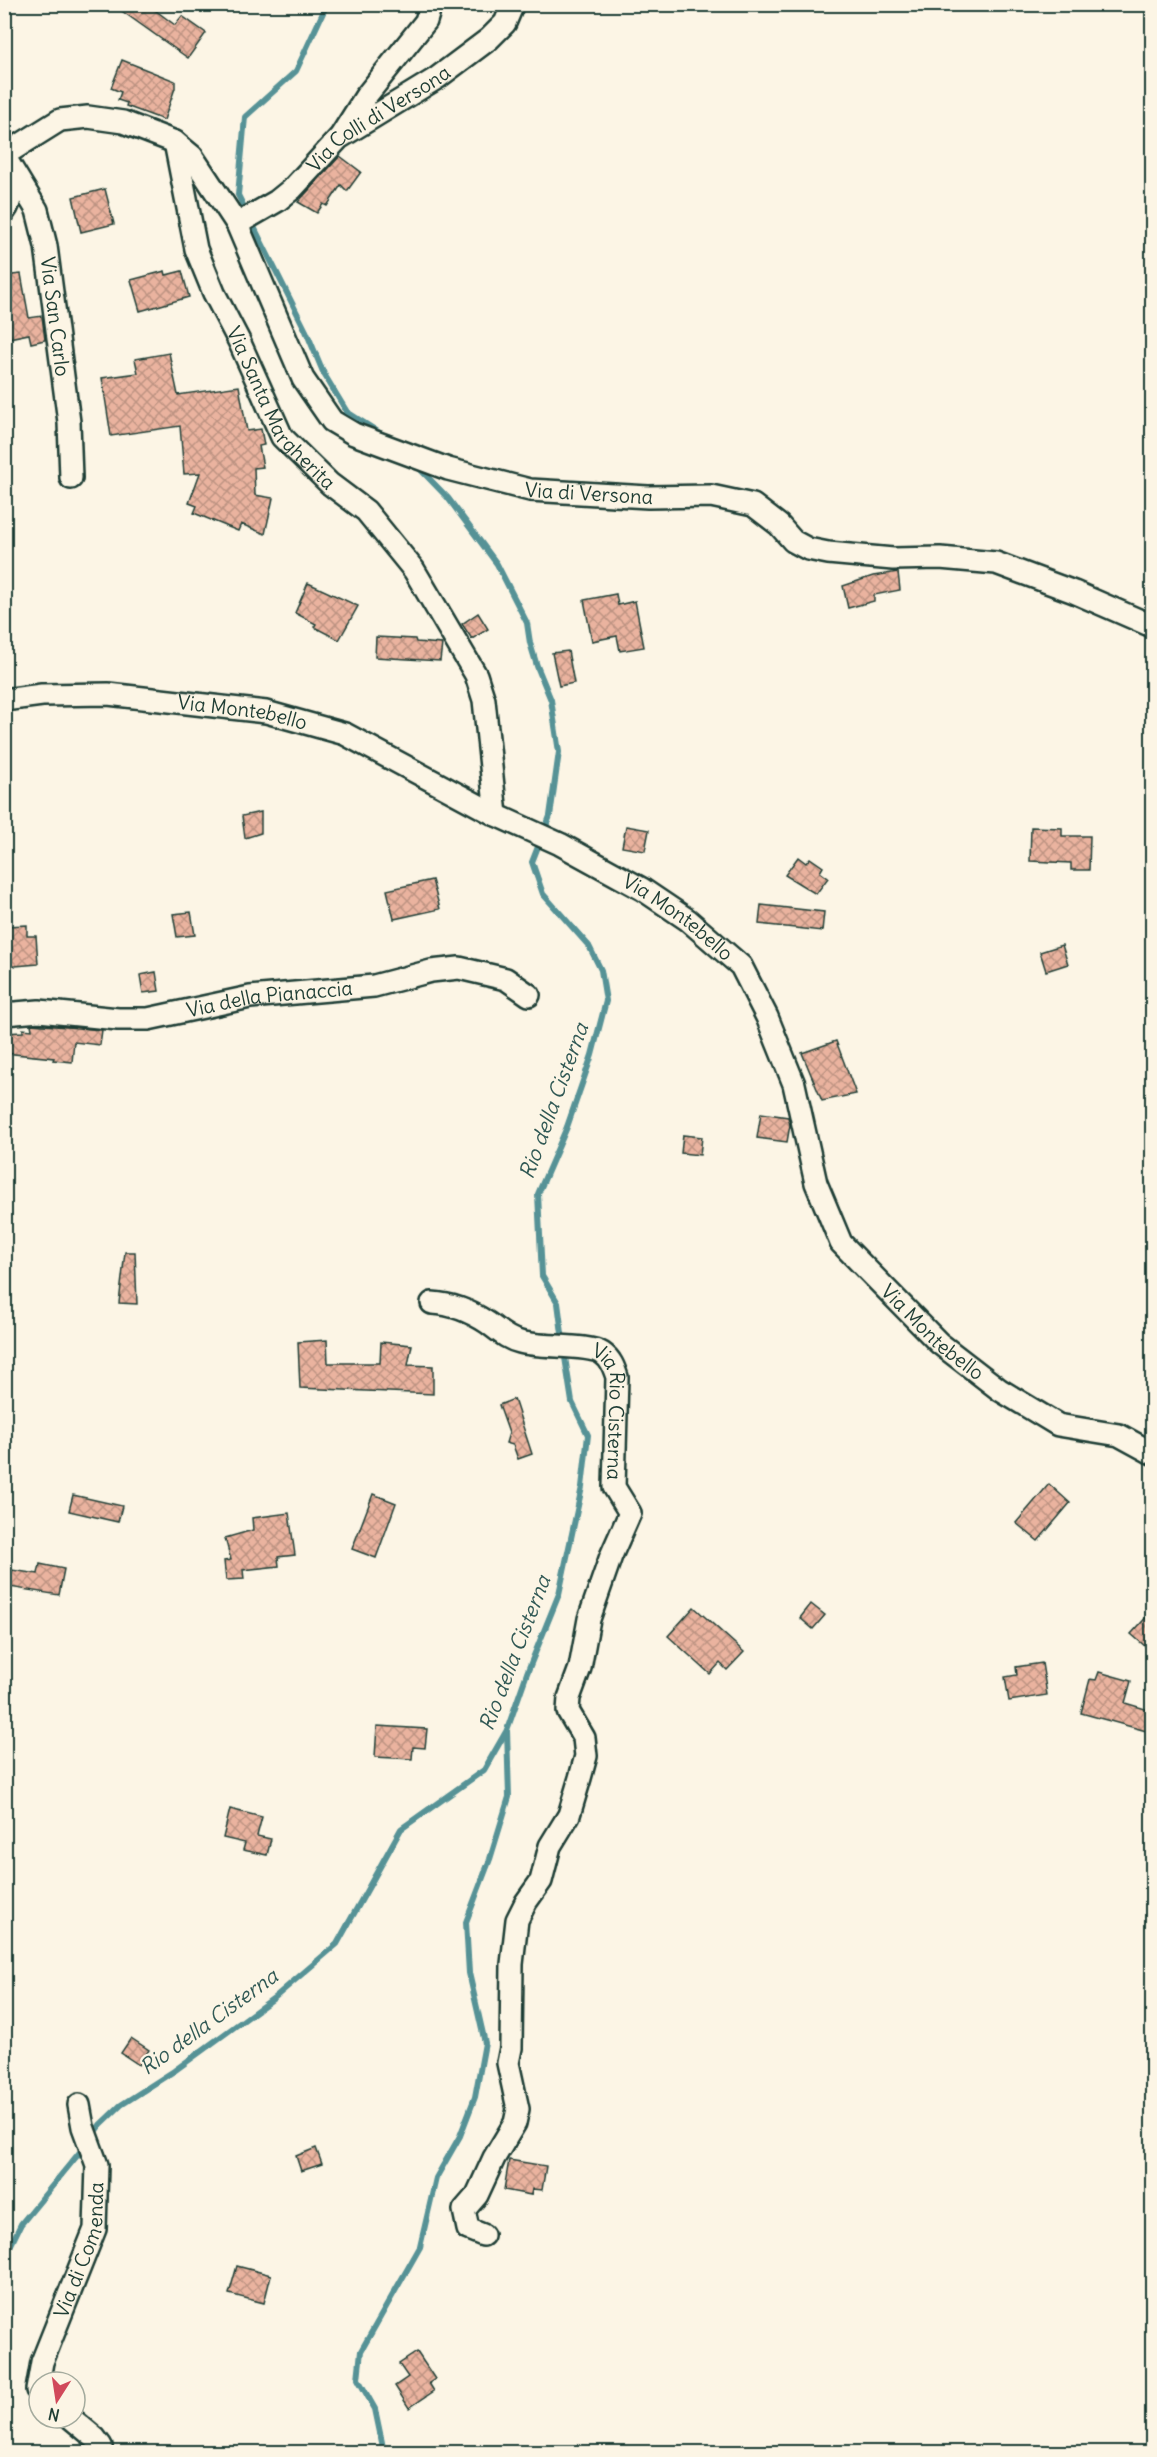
<svg xmlns="http://www.w3.org/2000/svg" width="1157" height="2457" font-family="Delius,sans-serif">
  <style>
    .lines { fill: none; stroke-linecap: round; stroke-linejoin: round }
    .stream { stroke: #569296; stroke-width: 6 }
    .building { fill: url(#building-cross-hatch); stroke: #1f3d34; stroke-width: 1.5 }
    .minor-casing { stroke: #1f3d34; stroke-width: 26 }
    .minor { stroke: #fcf5e5; stroke-width: 21 }
    .labels { text-anchor: middle; stroke-width: 4.5; stroke-linejoin: round; paint-order: stroke }
    .street-label { font-size: 20px; fill: #1f3d34; stroke: #fcf5e5 }
    .water-label { font-size: 21px; font-style: italic; fill: #315955; stroke: #fcf5e5 }
  </style>
  <defs>
    <pattern id="building-cross-hatch" width="8" height="8" patternUnits="userSpaceOnUse" patternTransform="scale(1.5)"><rect width="8" height="8" fill="#eab39f"/><path d="M0 0l8 8M0 8l8-8" fill="none" stroke="#bd9382"/></pattern>
  </defs>
  <rect width="100%" height="100%" fill="#fcf5e5"/>
  <filter id="ink" filterUnits="userSpaceOnUse"><feTurbulence type="fractalNoise" baseFrequency=".0167" numOctaves="2"/><feDisplacementMap in="SourceGraphic" scale="12" xChannelSelector="R" yChannelSelector="G"/><feConvolveMatrix kernelMatrix="1 2 1 2 8 2 1 2 1" color-interpolation-filters="sRGB"/></filter>
  <g filter="url(#ink)">
    <g class="lines">
      <g class="stream">
        <polyline points="327,4 296,71 245,117 238,195 306,331 324,374 347,412 383,435"/>
        <polyline points="417,466 448,498 497,564 527,623 530,643 537,666 551,700 559,752 550,816 532,862 543,894 589,946 601,970 606,1001 592,1055 567,1127 538,1194 542,1276 558,1303 563,1341"/>
        <polyline points="91,2137 100,2125 121,2105 174,2071 274,1998 337,1944 401,1829 484,1770 507,1730 527,1673 559,1594 582,1487 588,1435 572,1402 564,1351"/>
        <polyline points="4,2259 21,2224 85,2146"/>
        <polyline points="384,2452 375,2409 358,2379 361,2351 420,2247 436,2178 460,2136 475,2097 485,2043 469,1973 466,1922 490,1859 509,1797 507,1730"/>
      </g>
    </g>
    <g class="building">
      <polygon points="112,4 147,4 175,25 182,16 206,33 188,58"/>
      <polygon points="122,60 175,81 175,88 164,120 126,106 127,103 118,100 121,92 111,88"/>
      <polygon points="340,156 361,172 347,191 341,185 327,206 323,204 317,213 298,202"/>
      <polygon points="105,189 114,224 81,232 73,197"/>
      <polygon points="165,271 166,275 182,271 189,297 140,311 131,280"/>
      <polygon points="21,274 29,318 42,316 45,340 31,343 29,334 4,339 4,276"/>
      <polygon points="169,353 178,395 239,386 247,431 261,429 264,445 259,446 263,467 254,468 255,495 273,498 265,534 241,524 238,531 194,513 197,506 189,503 200,473 184,474 180,426 111,436 102,378 138,373 135,359"/>
      <polygon points="898,572 900,590 874,595 874,601 848,608 843,586 873,576"/>
      <polygon points="308,583 358,606 339,640 314,627 316,624 295,613"/>
      <polygon points="616,594 618,605 635,601 644,647 620,651 617,636 592,641 584,600"/>
      <polygon points="478,613 488,629 472,639 462,624"/>
      <polygon points="376,637 415,639 416,642 442,644 440,661 375,657"/>
      <polygon points="568,651 574,683 559,686 552,653"/>
      <polygon points="261,812 261,833 245,838 242,816"/>
      <polygon points="626,826 649,830 645,851 622,847"/>
      <polygon points="1031,827 1062,828 1062,836 1090,836 1089,870 1071,870 1071,863 1030,861"/>
      <polygon points="798,857 806,863 810,858 823,867 820,872 828,878 816,894 785,875"/>
      <polygon points="432,880 440,909 394,919 387,890"/>
      <polygon points="761,905 824,912 822,931 759,924"/>
      <polygon points="191,912 195,935 177,937 173,914"/>
      <polygon points="27,925 27,936 36,936 38,964 4,967 6,926"/>
      <polygon points="1062,945 1068,964 1046,971 1040,952"/>
      <polygon points="156,972 159,991 143,993 140,975"/>
      <polygon points="31,1024 102,1030 100,1045 74,1042 72,1062 53,1060 54,1058 4,1053 4,1033 23,1032 23,1029 32,1030"/>
      <polygon points="836,1041 856,1094 822,1101 802,1053"/>
      <polygon points="761,1113 788,1117 790,1125 787,1142 757,1138"/>
      <polygon points="683,1135 702,1137 700,1155 681,1153"/>
      <polygon points="125,1252 135,1252 137,1304 119,1303"/>
      <polygon points="327,1340 328,1363 380,1363 381,1342 412,1345 408,1365 433,1366 433,1394 300,1388 298,1342"/>
      <polygon points="514,1399 532,1454 518,1459 513,1445 506,1443 509,1433 499,1405"/>
      <polygon points="1049,1484 1070,1503 1038,1541 1016,1523"/>
      <polygon points="373,1494 396,1503 376,1558 352,1549"/>
      <polygon points="73,1495 122,1506 118,1522 69,1511"/>
      <polygon points="289,1513 295,1555 278,1557 279,1566 243,1570 244,1579 226,1580 224,1561 231,1560 225,1538 253,1530 252,1518"/>
      <polygon points="40,1564 64,1569 59,1595 9,1587 12,1570 38,1574"/>
      <polygon points="811,1604 825,1615 813,1629 800,1618"/>
      <polygon points="694,1607 744,1652 727,1670 720,1663 710,1674 668,1636"/>
      <polygon points="1152,1611 1152,1652 1131,1634"/>
      <polygon points="1042,1663 1047,1695 1009,1701 1005,1677 1017,1675 1016,1667"/>
      <polygon points="1099,1672 1131,1681 1125,1703 1152,1711 1150,1732 1081,1713 1090,1679 1096,1680"/>
      <polygon points="377,1726 427,1729 425,1748 413,1747 412,1759 375,1757"/>
      <polygon points="230,1809 262,1817 257,1836 271,1839 267,1855 243,1850 245,1843 223,1838"/>
      <polygon points="131,2038 149,2050 139,2065 121,2053"/>
      <polygon points="316,2148 322,2164 301,2171 296,2156"/>
      <polygon points="509,2160 546,2166 542,2190 532,2189 531,2195 504,2190"/>
      <polygon points="237,2266 271,2275 264,2303 229,2294"/>
      <polygon points="417,2352 435,2379 429,2383 434,2391 409,2408 395,2386 408,2377 399,2364"/>
    </g>
    <g class="lines">
      <g class="minor-casing">
        <g id="minor">
          <polyline points="342,134 366,96 426,21 431,4"/>
          <path id="s1" d="M175,142L196,249L214,293L239,341L282,437L330,484L366,511L414,570L476,675L484,700L496,815"/>
          <path id="s2" d="M4,155L60,120L88,117L123,122L175,142L192,156L237,224L303,379L332,421L354,434L448,469L530,490L648,497L711,496L753,505L779,525L793,541L808,549L828,553L893,559L940,558L996,563L1074,592L1152,626"/>
          <path id="s3" d="M9,164L37,210L46,246L69,422L71,478"/>
          <path d="M4,212C14,199 12,182 9,167"/>
          <path id="s4" d="M237,224L277,201L293,188L339,138L437,78L489,39L505,23L513,4"/>
          <path id="s5" d="M4,700L42,695L108,694L266,712L345,734L496,815L560,844L642,889L688,920L741,966L767,1017L794,1084L816,1183L841,1243L939,1343L1000,1390L1058,1425L1119,1435L1152,1453"/>
          <path id="s6" d="M4,1014L39,1011L118,1019H148L250,997L374,986L431,971L459,968L506,979L529,995"/>
          <path id="s7" d="M432,1303C453,1304 470,1311 488,1323C499,1331 507,1339 520,1342C540,1348 588,1344 602,1353C611,1359 614,1368 617,1377L614,1487L630,1513L611,1556L589,1619L580,1668L569,1698L568,1711L584,1738L586,1756L580,1778L569,1815L550,1846L541,1881L526,1902L517,1920L512,1964L511,2048L508,2063L518,2109L515,2123L494,2158L477,2195L464,2210L468,2229L483,2235"/>
          <path id="s8" d="M39,2391L37,2390L42,2362L95,2229L97,2165L83,2127L79,2105"/>
          <polyline points="71,2418 95,2438 101,2446 100,2452"/>
        </g>
      </g>
      <use href="#minor" class="minor"/>
    </g>
  </g>
  <g class="labels">
    <g class="street-label">
      <text dy="7" stroke="none"><textPath href="#s4" startOffset="178">Via Colli di Versona</textPath></text>
      <text dy="7" stroke="none"><textPath href="#s3" startOffset="162">Via San Carlo</textPath></text>
      <text dy="7" stroke="none"><textPath href="#s1" startOffset="291">Via Santa Margherita</textPath></text>
      <text dy="7" stroke="none"><textPath href="#s2" startOffset="778">Via di Versona</textPath></text>
      <text dy="7" stroke="none"><textPath href="#s5" startOffset="240">Via Montebello</textPath></text>
      <text dy="7" stroke="none"><textPath href="#s5" startOffset="726">Via Montebello</textPath></text>
      <text dy="7" stroke="none"><textPath href="#s6" startOffset="268">Via della Pianaccia</textPath></text>
      <text dy="7" stroke="none"><textPath href="#s5" startOffset="1230">Via Montebello</textPath></text>
      <text dy="7" stroke="none"><textPath href="#s7" startOffset="242">Via Rio Cisterna</textPath></text>
      <text dy="7" stroke="none"><textPath href="#s8" startOffset="150">Via di Comenda</textPath></text>
    </g>
    <g class="water-label">
      <text transform="translate(554 1101) rotate(-70)" y="7">Rio della Cisterna</text>
      <text transform="translate(515 1653) rotate(-69)" y="7">Rio della Cisterna</text>
      <text transform="translate(209 2022) rotate(-36)" y="7">Rio della Cisterna</text>
    </g>
  </g>
  <rect width="1157" height="2457" fill="none" stroke="#fcf5e5" stroke-width="24"/>
  <rect x="12" y="12" width="1133" height="2433" fill="none" stroke="#1f3d34" stroke-width="2" filter="url(#ink)"/>
  <g transform="translate(57 2400) rotate(192)"><circle r="28" fill="#fcf5e5" stroke="#a4ab9e" stroke-width="1.5"/>
  <path d="M0-4.5L10 22L0 15L-10 22Z" fill="#d1495b"/>
  <text y="-9" font-size="16" font-weight="bold" text-anchor="middle" fill="#1f3d34">N</text>
  </g>
</svg>
